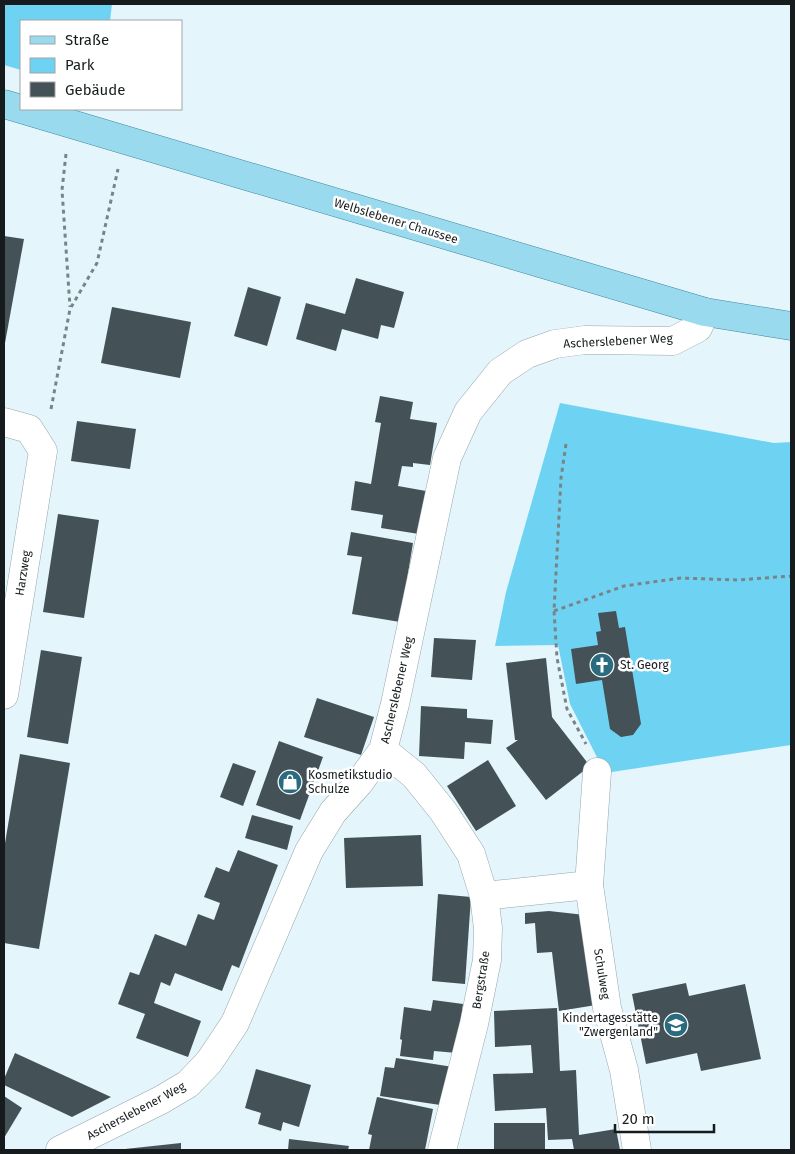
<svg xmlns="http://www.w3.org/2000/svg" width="795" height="1154" font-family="'Fira Sans',sans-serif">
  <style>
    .green { fill: #6ed3f3 }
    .building { fill: #445257 }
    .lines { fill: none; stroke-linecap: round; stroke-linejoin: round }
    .minor-casing { stroke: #95a5aa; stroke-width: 29 }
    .major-casing { stroke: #40879d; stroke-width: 29 }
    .path { stroke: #798488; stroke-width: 3; stroke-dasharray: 4 4; stroke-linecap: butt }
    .minor { stroke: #fff; stroke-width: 28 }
    .major { stroke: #9adaee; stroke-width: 28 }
    .labels { text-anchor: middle; stroke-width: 5; stroke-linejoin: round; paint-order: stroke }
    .street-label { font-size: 12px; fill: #161c1e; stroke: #fff }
    .poi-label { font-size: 12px; fill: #161c1e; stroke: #fff; text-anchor: start }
  </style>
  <rect width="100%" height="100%" fill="#e4f5fb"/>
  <g class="green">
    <polygon points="4,4 112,4 110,21 21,21 21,70 4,65"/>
    <polygon points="560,403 774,443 791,442 791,745 605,773 570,704 558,645 495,646 506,592"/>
  </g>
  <g class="building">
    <polygon points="4,236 24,239 5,343 4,343"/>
    <polygon points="356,278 404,292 394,328 381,325 378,339 342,329 336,351 296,339 306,303 345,314"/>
    <polygon points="248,287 281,297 267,346 234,336"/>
    <polygon points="112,307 191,322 180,378 101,363"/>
    <polygon points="380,396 413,402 410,419 437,423 430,465 413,463 413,467 402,466 398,486 426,491 419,534 381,528 383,515 351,510 355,481 371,484 381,423 375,422"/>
    <polygon points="77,421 136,429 130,469 71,461"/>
    <polygon points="58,514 99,520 84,618 43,612"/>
    <polygon points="351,532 413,543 400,622 352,614 362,557 347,555"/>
    <polygon points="616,611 619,628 625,627 641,724 633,735 621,737 610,729 602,680 576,684 571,649 598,645 596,632 601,631 598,613"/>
    <polygon points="434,638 476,640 472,680 431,677"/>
    <polygon points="41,650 82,657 68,744 27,737"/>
    <polygon points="546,658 552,717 590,766 546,800 506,748 518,740 515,740 506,663"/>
    <polygon points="317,698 374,717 361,755 304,737"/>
    <polygon points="421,706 467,709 467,718 493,720 491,744 465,742 464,759 419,756"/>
    <polygon points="279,741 323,757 300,820 256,805"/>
    <polygon points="20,754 70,763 39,949 4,943 4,849"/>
    <polygon points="488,760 516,806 476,831 447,786"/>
    <polygon points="233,763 256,771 243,806 220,797"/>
    <polygon points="252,815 293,826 287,850 245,838"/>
    <polygon points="421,835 423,886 346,888 344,838"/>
    <polygon points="238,850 278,865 239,968 232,965 222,991 175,973 170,986 161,982 154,1003 201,1021 188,1057 136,1038 145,1014 118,1004 130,972 139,975 155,934 186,946 198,914 214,920 220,903 204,897 216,867 229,872"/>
    <polygon points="438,894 471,897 465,984 432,981"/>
    <polygon points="549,911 585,915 596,1005 559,1011 552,952 537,953 535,923 525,924 525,913"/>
    <polygon points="686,983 689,996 745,984 761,1059 701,1071 697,1053 646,1064 632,994"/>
    <polygon points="433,1000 463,1004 457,1053 434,1051 433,1060 400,1056 402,1040 400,1039 404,1007 431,1011"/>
    <polygon points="557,1008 560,1071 576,1070 579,1135 616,1129 620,1150 574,1150 572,1139 548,1140 546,1108 495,1111 493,1074 533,1073 531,1045 495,1047 494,1011"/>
    <polygon points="15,1053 111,1097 72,1117 4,1085 4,1079"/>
    <polygon points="396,1058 453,1067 447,1106 380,1096 385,1067 394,1068"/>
    <polygon points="256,1069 311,1085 299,1127 283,1122 281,1131 258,1124 261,1113 245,1108"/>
    <polygon points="4,1096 22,1108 4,1138"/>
    <polygon points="377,1097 433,1109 425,1150 369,1150 372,1135 368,1134"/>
    <rect x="494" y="1123" width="51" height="27"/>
    <polygon points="289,1139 349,1146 348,1150 288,1150"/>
    <polygon points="181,1143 181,1150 125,1150 125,1149"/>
  </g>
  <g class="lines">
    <g class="minor-casing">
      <g id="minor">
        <polyline points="4,422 29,429 43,451 4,695"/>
        <polyline points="383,750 414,775 443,811 471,854 484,896 488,928 487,960 474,1024 442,1150"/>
        <polyline points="597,772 589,885 607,1008 624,1070 637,1150"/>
        <polyline points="484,896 589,885"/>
        <polyline points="60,1150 161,1100 188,1084 209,1062 235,1023 309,851 333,812 359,783 383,750 395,704 447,458 468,412 500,372 527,354 555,344 585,340 673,341 698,328 705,312"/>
      </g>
    </g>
    <g class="major-casing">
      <polyline id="major" points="4,104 705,312 791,326"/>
    </g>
    <g class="path">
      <polyline points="66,154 62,190 70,307"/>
      <polyline points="51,409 70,309 97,263 118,169"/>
      <polyline points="566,444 561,478 554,611 557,658 567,709 586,744"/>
      <polyline points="554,611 624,586 681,578 738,580 791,576"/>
    </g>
    <use href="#minor" class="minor"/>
    <use href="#major" class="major"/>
  </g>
  <defs>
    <g id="church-disc" transform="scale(1.25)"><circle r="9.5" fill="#2a6b7f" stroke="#fff"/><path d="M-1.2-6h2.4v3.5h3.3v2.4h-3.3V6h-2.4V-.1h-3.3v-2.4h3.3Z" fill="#fff"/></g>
    <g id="shop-disc" transform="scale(1.25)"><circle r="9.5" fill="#2a6b7f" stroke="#fff"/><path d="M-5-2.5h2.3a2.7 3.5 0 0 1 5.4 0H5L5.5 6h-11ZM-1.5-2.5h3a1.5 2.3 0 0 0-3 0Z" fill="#fff"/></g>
    <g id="school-disc" transform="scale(1.25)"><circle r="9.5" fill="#2a6b7f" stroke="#fff"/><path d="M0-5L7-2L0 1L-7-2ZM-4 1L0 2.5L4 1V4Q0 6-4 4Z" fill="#fff"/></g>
  </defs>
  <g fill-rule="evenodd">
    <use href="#church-disc" x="602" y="665"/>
    <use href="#shop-disc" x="290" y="782"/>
    <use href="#school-disc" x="676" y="1025"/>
  </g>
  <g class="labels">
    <g class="street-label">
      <text transform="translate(396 221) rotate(17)" y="4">Welbslebener Chaussee</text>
      <text transform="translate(618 341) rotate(-3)" y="4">Ascherslebener Weg</text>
      <text transform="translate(23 573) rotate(-81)" y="4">Harzweg</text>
      <text transform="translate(397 690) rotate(-77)" y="4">Ascherslebener Weg</text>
      <text transform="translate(602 974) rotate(81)" y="4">Schulweg</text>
      <text transform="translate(481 980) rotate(-81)" y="4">Bergstraße</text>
      <text transform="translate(136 1111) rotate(-28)" y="4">Ascherslebener Weg</text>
    </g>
    <g class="poi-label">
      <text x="620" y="669">St. Georg</text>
      <text x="308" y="779">Kosmetikstudio<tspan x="308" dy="14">Schulze</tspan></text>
      <text x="658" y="1022" text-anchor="end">Kindertagesstätte<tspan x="658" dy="14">"Zwergenland"</tspan></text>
    </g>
  </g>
  <rect width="795" height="1154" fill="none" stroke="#161c1e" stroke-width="10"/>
  <rect x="20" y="20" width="162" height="90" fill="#ffffff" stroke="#a2a4a5"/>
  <rect x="30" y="36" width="25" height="8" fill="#9adaee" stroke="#a2a4a5"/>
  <text x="65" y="45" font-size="15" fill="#161c1e">Straße</text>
  <rect x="30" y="58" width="25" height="15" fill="#6ed3f3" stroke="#a2a4a5"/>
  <text x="65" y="70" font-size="15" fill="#161c1e">Park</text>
  <rect x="30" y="82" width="25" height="15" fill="#445257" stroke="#a2a4a5"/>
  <text x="65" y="95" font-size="15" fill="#161c1e">Gebäude</text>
  <path d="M615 1124v8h99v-8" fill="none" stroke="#161c1e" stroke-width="2.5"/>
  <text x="622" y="1124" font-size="15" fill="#161c1e" stroke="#ffffff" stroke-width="4" paint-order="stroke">20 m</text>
</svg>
